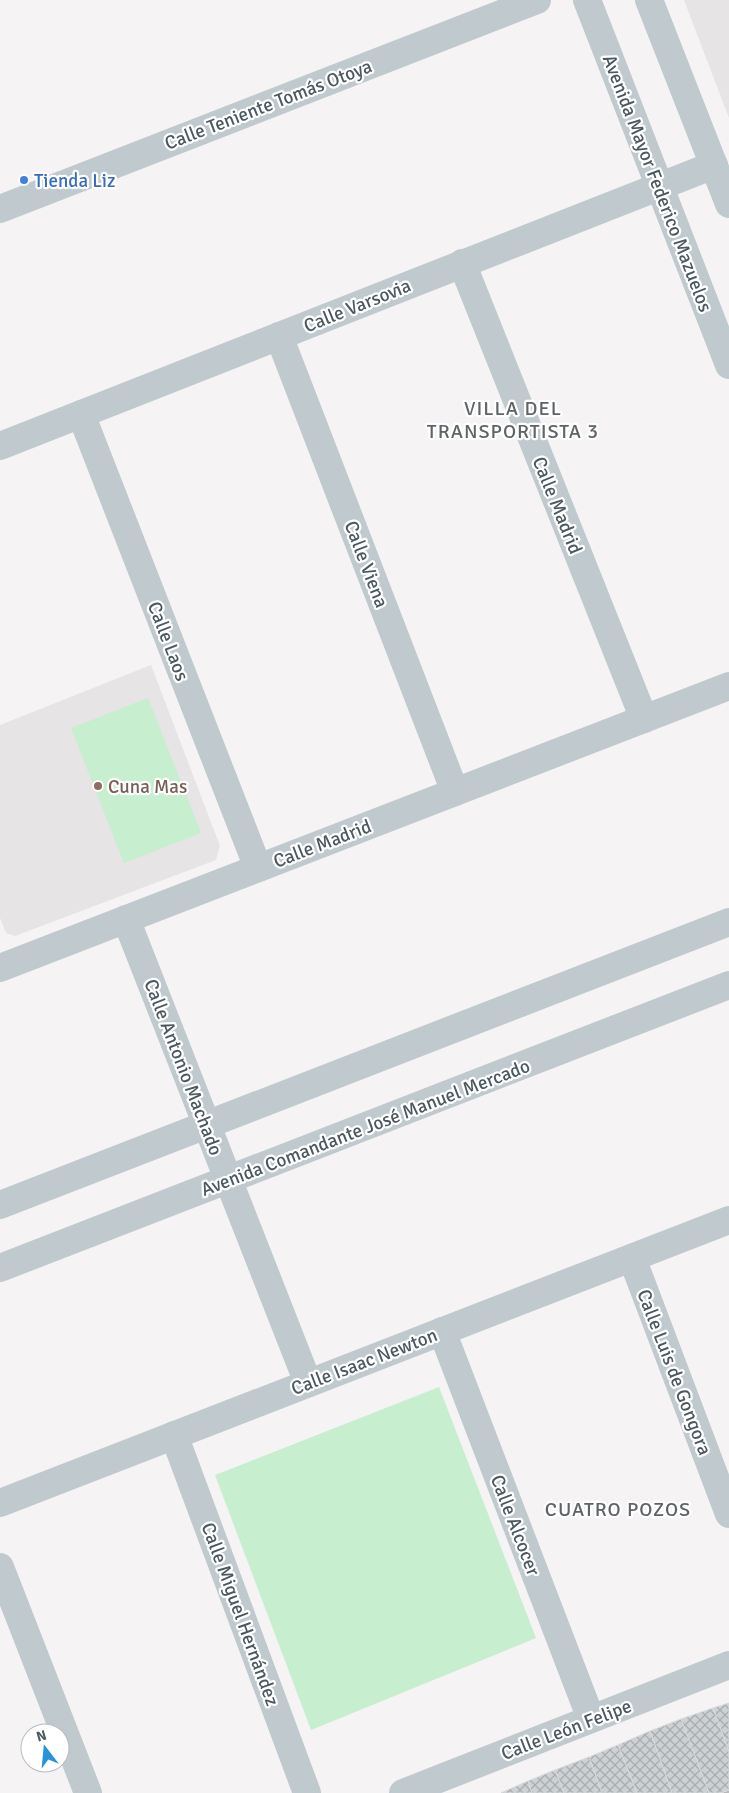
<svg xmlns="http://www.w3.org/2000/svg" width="729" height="1793" font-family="Signika,sans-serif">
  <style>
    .education { fill: #e6e4e4 }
    .green { fill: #c6eecf }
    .building { fill: url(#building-cross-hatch); stroke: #d7dadd; filter: url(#shadow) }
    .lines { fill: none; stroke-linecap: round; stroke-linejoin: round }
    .minor { stroke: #bfc9ce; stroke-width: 28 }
    .shop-dot { fill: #3f7fe0; stroke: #fff; stroke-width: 2 }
    .education-dot { fill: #8d6e63; stroke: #fff; stroke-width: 2 }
    .labels { text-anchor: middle; stroke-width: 4.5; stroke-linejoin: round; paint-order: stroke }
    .street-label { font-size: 19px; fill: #4b595f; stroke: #fff }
    .shop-label { font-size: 19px; fill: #366cbe; stroke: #fff; text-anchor: start }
    .education-label { font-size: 19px; fill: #785e54; stroke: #fff; text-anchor: start }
    .neighbourhood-label { font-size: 20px; letter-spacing: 1px; fill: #5f6467; stroke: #fff }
  </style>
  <defs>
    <pattern id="building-cross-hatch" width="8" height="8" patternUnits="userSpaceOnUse" patternTransform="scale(1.25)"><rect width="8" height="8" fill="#cdd1d4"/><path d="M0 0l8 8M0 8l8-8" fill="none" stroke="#a8adaf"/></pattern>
    <filter id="shadow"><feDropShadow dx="5.5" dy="3" stdDeviation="2.5" flood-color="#0004"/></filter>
  </defs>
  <rect width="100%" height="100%" fill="#f5f3f3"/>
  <g class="education">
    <polygon points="684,0 729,0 729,118"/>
    <polygon points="151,665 220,846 216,860 15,936 6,933 0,918 0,725"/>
  </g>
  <g class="green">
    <polygon points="148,698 201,833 124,863 71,728"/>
    <polygon points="439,1387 536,1638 311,1730 215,1475"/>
  </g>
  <g class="building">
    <polygon points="729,1703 729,1752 713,1708"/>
    <polygon points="713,1708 729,1752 729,1790 719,1793 709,1793 681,1719"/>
    <polygon points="681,1719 709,1793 672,1793 650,1731"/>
    <polygon points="650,1731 672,1793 637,1793 618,1745"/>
    <polygon points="618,1745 637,1793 602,1793 589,1757"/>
    <polygon points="589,1757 602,1793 564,1793 555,1770"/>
    <polygon points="555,1770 564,1793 532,1793 528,1781"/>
    <polygon points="528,1781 532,1793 501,1793"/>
  </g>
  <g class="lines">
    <g class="minor">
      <polyline points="587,0 729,365"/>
      <polyline points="649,0 729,204"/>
      <polyline points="0,209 537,0"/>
      <polyline points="462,263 644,719"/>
      <polyline points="279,336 455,792"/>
      <polyline points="81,414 258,868"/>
      <polyline points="0,446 714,165"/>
      <polyline points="126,919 308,1383"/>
      <polyline points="0,968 729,686"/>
      <polyline points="0,1205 729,922"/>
      <polyline points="632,1258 729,1514"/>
      <polyline points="0,1268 729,985"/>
      <polyline points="442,1331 591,1719"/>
      <polyline points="174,1435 307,1793"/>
      <polyline points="0,1503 729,1220"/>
      <polyline points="0,1567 88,1793"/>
      <polyline points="403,1793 729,1665"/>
    </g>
  </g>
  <circle class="shop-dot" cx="24" cy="180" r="5"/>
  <circle class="education-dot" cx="98" cy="786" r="5"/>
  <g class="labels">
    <g class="street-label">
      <text transform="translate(268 104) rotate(-21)" y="7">Calle Teniente Tomás Otoya</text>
      <text transform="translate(658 183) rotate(69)" y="7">Avenida Mayor Federico Mazuelos</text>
      <text transform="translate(357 305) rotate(-22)" y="7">Calle Varsovia</text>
      <text transform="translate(558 505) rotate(68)" y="7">Calle Madrid</text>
      <text transform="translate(367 564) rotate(69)" y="7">Calle Viena</text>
      <text transform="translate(169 641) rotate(69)" y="7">Calle Laos</text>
      <text transform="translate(322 843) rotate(-21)" y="7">Calle Madrid</text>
      <text transform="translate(184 1067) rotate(69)" y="7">Calle Antonio Machado</text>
      <text transform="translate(365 1127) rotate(-21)" y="7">Avenida Comandante José Manuel Mercado</text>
      <text transform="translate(364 1361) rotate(-21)" y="7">Calle Isaac Newton</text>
      <text transform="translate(675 1372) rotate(69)" y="7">Calle Luis de Gongora</text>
      <text transform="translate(516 1525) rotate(69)" y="7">Calle Alcocer</text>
      <text transform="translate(241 1614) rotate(70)" y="7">Calle Miguel Hernández</text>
      <text transform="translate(566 1729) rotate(-21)" y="7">Calle León Felipe</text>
    </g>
    <g class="shop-label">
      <text x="34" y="187">Tienda Liz</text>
    </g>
    <g class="education-label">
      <text x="108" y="793">Cuna Mas</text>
    </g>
    <g class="neighbourhood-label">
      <text x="513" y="415">VILLA DEL<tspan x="513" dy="23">TRANSPORTISTA 3</tspan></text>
      <text x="618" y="1516">CUATRO POZOS</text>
    </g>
  </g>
  <g transform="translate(45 1748) rotate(344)"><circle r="24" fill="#ffffff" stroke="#b7bdbf"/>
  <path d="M0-4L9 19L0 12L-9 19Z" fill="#2893d9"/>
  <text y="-8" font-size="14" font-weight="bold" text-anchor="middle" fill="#4b595f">N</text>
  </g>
</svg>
